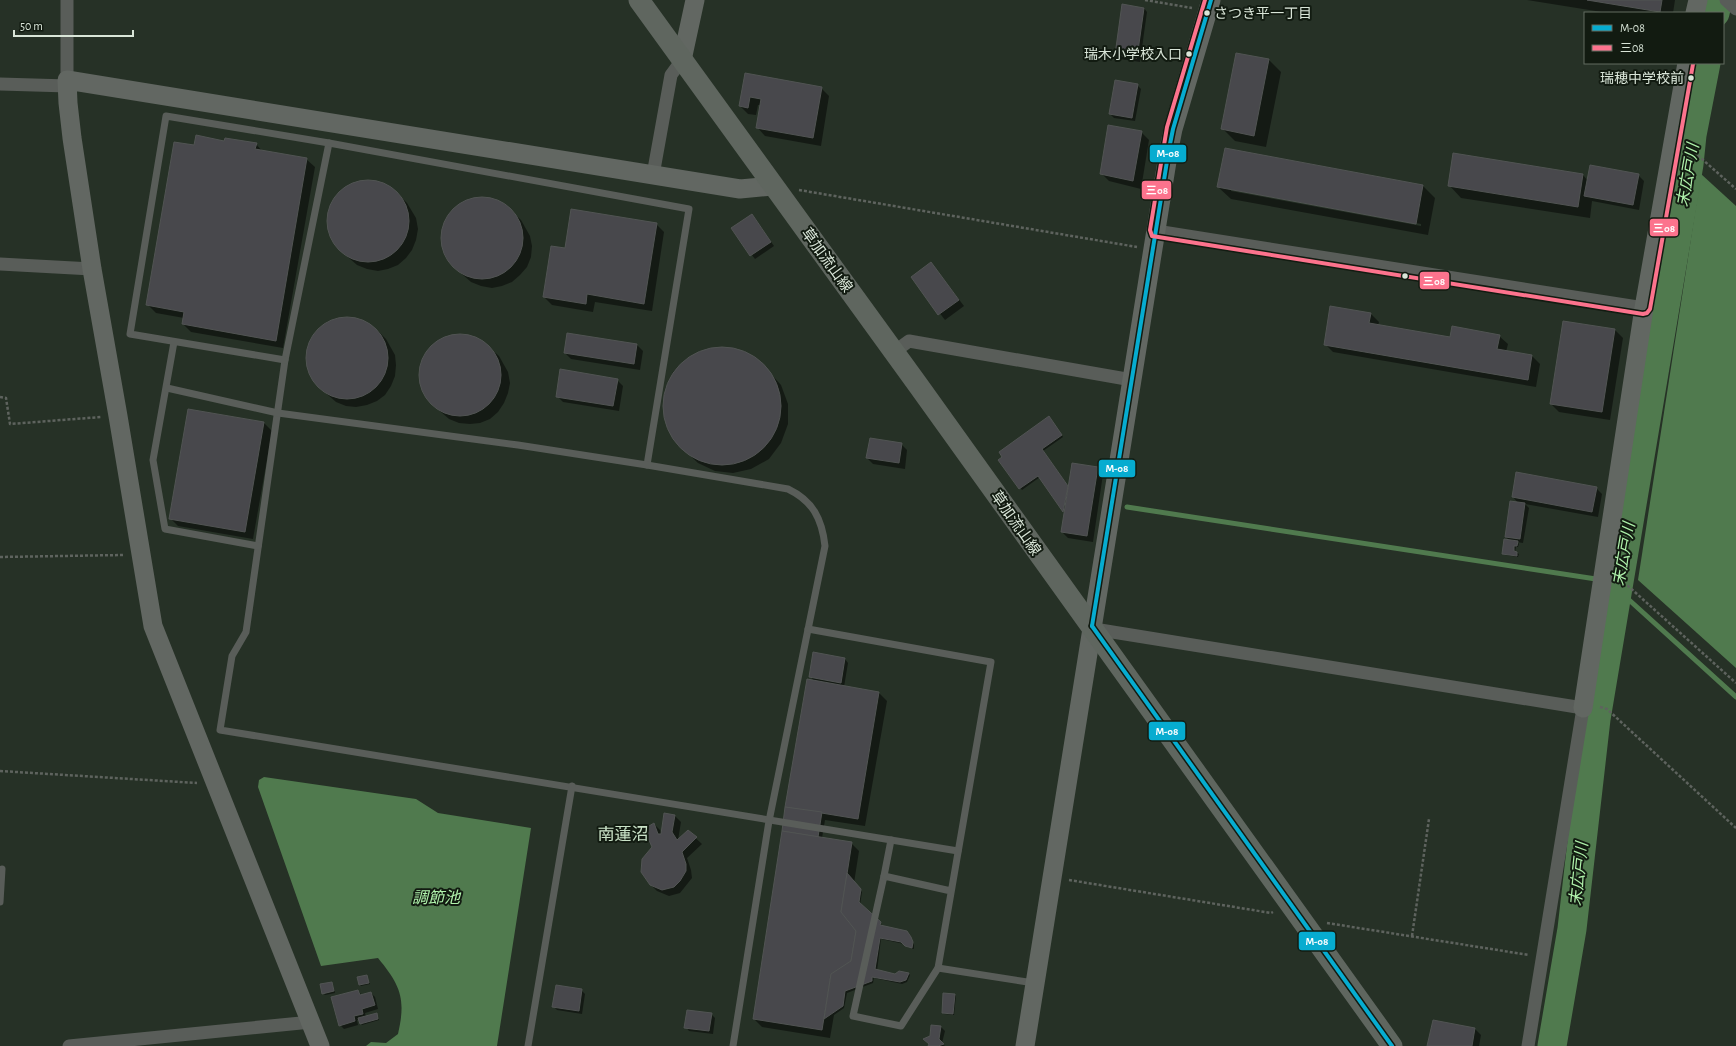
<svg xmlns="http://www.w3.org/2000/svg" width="1736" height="1046" font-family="'Alegreya Sans','Noto Sans JP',sans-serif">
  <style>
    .water { fill: #507a4e }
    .shadow { fill: #0007; fill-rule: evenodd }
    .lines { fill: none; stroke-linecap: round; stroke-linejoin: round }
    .stream { stroke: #507a4e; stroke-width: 5 }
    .river { stroke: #507a4e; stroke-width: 29 }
    .building { fill: #48484c; stroke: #515453 }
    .path { stroke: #5e635e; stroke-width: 2.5; stroke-dasharray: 3 2; stroke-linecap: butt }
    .lane { stroke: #595d59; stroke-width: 7 }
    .street { stroke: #595d59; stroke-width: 13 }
    .secondary { stroke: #626762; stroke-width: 19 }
    .primary { stroke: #5f665f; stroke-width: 21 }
    .bus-1-casing { stroke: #121b11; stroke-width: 7 }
    .bus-2-casing { stroke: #121b11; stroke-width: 7 }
    .bus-1 { stroke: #06acd0; stroke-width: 4 }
    .bus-2 { stroke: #fc738d; stroke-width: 4 }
    .bus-dot { fill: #d9e5d8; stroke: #121b11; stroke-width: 1.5 }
    .labels { text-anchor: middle; stroke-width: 4; stroke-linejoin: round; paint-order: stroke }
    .bus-label { font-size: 14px; fill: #d9e5d8; stroke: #121b11; text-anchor: end }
    .street-label { font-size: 15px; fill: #d9e5d8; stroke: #121b11 }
    .water-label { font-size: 16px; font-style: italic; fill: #b0f3ac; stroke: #121b11 }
    .quarter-label { font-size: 17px; fill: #cae3c8; stroke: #121b11 }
    .line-badge { stroke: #121b11; stroke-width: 1.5 }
    .badge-label { font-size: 11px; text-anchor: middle; font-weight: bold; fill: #fff }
  </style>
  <rect width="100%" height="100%" fill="#263126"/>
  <g class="water">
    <polygon points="1701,174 1736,206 1736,668 1638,580"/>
    <path d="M264,777L416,799L438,813L531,828L497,1046H366L371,1042L386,1043L398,1034C406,999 401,986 378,958L321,966L258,787L259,780Z"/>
  </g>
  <g class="shadow">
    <polygon points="1527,0 1675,0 1673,13 1608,13"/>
    <polygon points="1144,8 1147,12 1140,62 1120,59 1116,55"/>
    <polygon points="1269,60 1281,72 1266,147 1235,141 1223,129"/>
    <polygon points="746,74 821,88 829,96 821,146 765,136 757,127 761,105 758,105 756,115 748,114 740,106"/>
    <polygon points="1137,85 1141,89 1135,121 1114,118 1110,114"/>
    <polygon points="1141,132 1149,140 1141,189 1109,181 1101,173"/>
    <polygon points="225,142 256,144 263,152 306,159 315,167 283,348 191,332 183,324 184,318 156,313 148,305 195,146"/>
    <polygon points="1583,175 1588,181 1638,175 1644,181 1639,210 1592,201 1590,218 1461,198 1449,185"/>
    <polygon points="369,181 379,182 388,186 398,194 407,203 416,218 418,229 416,240 412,250 406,258 398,265 388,269 378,271 367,269 357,265 340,250 333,242 329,232 328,221 329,211 333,201 339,192 348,186 358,182"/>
    <path d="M1423,186L1435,198L1428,235L1231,199L1218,187ZM1231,189L1421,224V226L1231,191Z"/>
    <polygon points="483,198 493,199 503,203 521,220 530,236 532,246 531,257 527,267 520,275 512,282 502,286 492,288 481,286 471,282 454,267 447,259 443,249 442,238 443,228 447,218 454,209 462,203 472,199"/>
    <polygon points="755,219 774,246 755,259 732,229"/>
    <polygon points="656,224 664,232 652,311 595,302 593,312 552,305 544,297 565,250"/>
    <polygon points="931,263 964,306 945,320 912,277"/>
    <polygon points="1371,314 1379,322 1378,326 1451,339 1499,336 1508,344 1506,352 1532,356 1540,364 1536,387 1333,352 1325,344"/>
    <polygon points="347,317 358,319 367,323 377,330 386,339 395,355 396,365 395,376 391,386 385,395 377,401 367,405 356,407 346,406 336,402 319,387 312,378 308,368 306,358 308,347 312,337 318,329 327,322 337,318"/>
    <polygon points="1615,330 1623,338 1610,420 1559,412 1551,404"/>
    <polygon points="461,334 471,336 480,340 490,348 499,356 508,372 510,383 508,393 504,403 498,412 490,419 480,423 470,424 459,423 449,419 432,404 425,395 421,385 420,375 421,364 425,354 432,346 440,340 450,336"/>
    <polygon points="637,345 643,351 640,370 571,359 565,353"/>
    <polygon points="722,347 742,351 759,361 781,385 788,404 788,424 781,443 769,459 751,469 733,473 715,471 698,463 676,442 667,425 663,407 665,389 673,372 686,359 703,350"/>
    <polygon points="617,380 623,386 619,411 563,402 557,396"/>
    <polygon points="1050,419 1063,437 1043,451 1069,487 1097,468 1103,474 1093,542 1068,538 1062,532 1065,512 1040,477 1022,490 1000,460"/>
    <polygon points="264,423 272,431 253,539 178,526 170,518"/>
    <polygon points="901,444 907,450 905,469 873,464 867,458"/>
    <polygon points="1596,488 1602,494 1598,517 1525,504 1529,508 1523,543 1517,542 1519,544 1518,547 1516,547 1515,552 1519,554 1518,557 1505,555 1503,554 1510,541 1506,537 1518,503 1513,497"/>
    <polygon points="845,659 848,663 844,687 879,693 887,701 865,826 825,820 822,838 851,843 859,851 854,883 862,892 860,905 882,925 881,926 909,934 914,945 914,949 908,947 904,944 881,939 877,971 896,975 908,973 910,975 907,982 902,984 874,978 873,983 847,993 844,1008 834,1015 830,1038 762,1027 754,1019 815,682 810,676"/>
    <polygon points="665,814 675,816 681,822 678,840 688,831 702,844 687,858 691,870 692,878 680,893 669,896 657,891 651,885 654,824 660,830 662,837"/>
    <polygon points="366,976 370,984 361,986 360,985"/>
    <polygon points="332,983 335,993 325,995 323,993"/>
    <polygon points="581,990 585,994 582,1014 557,1010 553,1006"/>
    <polygon points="358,991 362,995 371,993 375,997 378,1009 365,1013 366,1017 376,1014 379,1020 362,1025 359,1019 357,1020 358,1025 344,1029 340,1025"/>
    <polygon points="955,995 956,996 954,1015 944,1014 943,1013"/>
    <polygon points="711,1014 715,1018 713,1034 689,1031 686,1027"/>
    <polygon points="932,1026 941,1027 945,1031 942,1043 945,1046 929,1046"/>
    <polygon points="1475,1029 1481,1035 1479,1046 1428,1046"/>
  </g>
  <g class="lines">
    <g class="stream">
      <polyline points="1127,507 1596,579"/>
      <polyline points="1617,589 1736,697"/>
    </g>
    <g class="river">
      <polyline points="1715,13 1718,0"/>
      <polyline points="1552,1046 1572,929 1596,719 1689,164 1692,135 1706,63"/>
    </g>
  </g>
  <g class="building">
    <polygon points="1587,0 1662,0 1660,12"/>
    <polygon points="1122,4 1144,8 1137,58 1115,55"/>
    <polygon points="1236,53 1269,59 1254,136 1221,129"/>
    <polygon points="745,73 822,87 813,138 756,128 761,99 750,97 748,108 739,106"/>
    <polygon points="1115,80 1138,84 1132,118 1109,114"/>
    <polygon points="1108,125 1142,131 1133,181 1100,174"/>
    <polygon points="196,135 224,141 225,138 257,143 255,149 307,158 276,341 182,324 184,312 146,305 174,142 194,145"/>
    <polygon points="1225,148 1423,185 1416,224 1217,187"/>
    <polygon points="1453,153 1583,174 1578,207 1448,186"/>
    <polygon points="1590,165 1639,174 1633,205 1584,196"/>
    <circle cx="368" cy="221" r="41"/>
    <circle cx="482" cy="238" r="41"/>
    <polygon points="571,209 657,223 644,304 587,294 586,304 543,297 551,246 565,248"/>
    <polygon points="752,214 771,242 750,256 731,228"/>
    <polygon points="931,262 959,300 938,315 911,277"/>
    <polygon points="1330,306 1371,313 1369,323 1450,337 1452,326 1500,335 1497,349 1532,355 1528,380 1324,345"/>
    <circle cx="347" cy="358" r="41"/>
    <polygon points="1563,321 1615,329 1602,412 1550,404"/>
    <polygon points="567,333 637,344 634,364 564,353"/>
    <circle cx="460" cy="375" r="41"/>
    <circle cx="722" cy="406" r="59"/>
    <polygon points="560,369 618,379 613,406 556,397"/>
    <polygon points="188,409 264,422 245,532 169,519"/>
    <polygon points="1049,416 1062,435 1042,449 1068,486 1063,512 1038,476 1019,489 998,460 1002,457 999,452"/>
    <polygon points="870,438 902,443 899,463 866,458"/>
    <polygon points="1072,463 1098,467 1087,536 1061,532"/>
    <polygon points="1516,472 1597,487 1592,512 1512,497"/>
    <polygon points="1510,501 1525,503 1520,539 1505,537"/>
    <polygon points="1504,539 1518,541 1517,546 1514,546 1514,551 1517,552 1517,556 1502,554"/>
    <polygon points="813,652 845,658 841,683 809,677"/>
    <polygon points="807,679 879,692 858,819 785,807"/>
    <polygon points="785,807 822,812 818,837 782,831"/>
    <polygon points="664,813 675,815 672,832 677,840 688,830 697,837 682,852 686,864 686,871 680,881 674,887 662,890 650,885 641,872 642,859 652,847 644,829 654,823 658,834 661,834"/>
    <polygon points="782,831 852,842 841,912 856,931 851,961 831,974 822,1030 753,1019"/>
    <polygon points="847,873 861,889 859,902 881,922 880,925 907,931 911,937 913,942 912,948 905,946 901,942 880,938 875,969 895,974 899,971 909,973 906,980 900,982 872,977 872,981 845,991 843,1006 824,1019 831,974 851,961 856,931 841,912"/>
    <polygon points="367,975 369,983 359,985 357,977"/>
    <polygon points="332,982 334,991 322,994 320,984"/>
    <polygon points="556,985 582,989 579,1011 552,1007"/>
    <polygon points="358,990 360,995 371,992 375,1005 362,1009 363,1014 354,1016 355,1021 339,1026 331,997"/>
    <polygon points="943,993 955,994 953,1014 942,1013"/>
    <polygon points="687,1010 712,1013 709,1031 684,1028"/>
    <polygon points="377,1013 378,1019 360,1024 358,1018"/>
    <polygon points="1433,1020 1475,1028 1472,1046 1427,1046"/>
    <polygon points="931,1025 941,1026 939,1039 944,1044 938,1046 928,1046 929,1044 923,1039 930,1036"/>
  </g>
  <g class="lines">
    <g class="path">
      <polyline points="1145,0 1192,8"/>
      <polyline points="1689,151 1694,152 1736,189"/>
      <polyline points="799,190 1137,247"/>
      <polyline points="0,397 6,398 10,424 101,417"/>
      <polyline points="0,557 123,555"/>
      <polyline points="1618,582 1627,585 1736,683"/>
      <polyline points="1600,707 1607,709 1736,828"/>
      <polyline points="0,771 197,783"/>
      <polyline points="1069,880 1271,913 1273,912"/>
      <polyline points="1327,923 1529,955"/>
      <polyline points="1412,936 1429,819"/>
    </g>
    <g class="lane">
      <path d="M329,143L285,360L246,632L232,656L220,730C466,769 712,811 958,851"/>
      <polyline points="174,342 153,460 165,529 258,546"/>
      <polyline points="285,360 130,334 166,116 329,143 689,209 647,465"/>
      <path d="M167,388L278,413L518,445L647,465L788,489C813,501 822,519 825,546L769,821L733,1046"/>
      <polyline points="808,629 991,662 938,968 901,1026 853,1016 884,876 951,891"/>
      <polyline points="884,876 891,840"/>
      <polyline points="0,902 2,869"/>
      <polyline points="938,968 1034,983"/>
      <polyline points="528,1046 572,786"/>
    </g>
    <g class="street">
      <polyline points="1726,0 1736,9"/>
      <polyline points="67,80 67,0"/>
      <polyline points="0,84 68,86"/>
      <polyline points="653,175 671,75 682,60"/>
      <polyline points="1156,231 1644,308"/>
      <polyline points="0,264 92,269"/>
      <polyline points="894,352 909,341 1132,380"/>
      <polyline points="1094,629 1583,708 1528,1046"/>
      <polyline points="69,1046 311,1022"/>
    </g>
    <g class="secondary">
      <polyline points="1695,13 1698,0"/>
      <polyline points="682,60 695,0"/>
      <polyline points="1583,708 1644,308 1687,63"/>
      <polyline points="320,1046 153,626 118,416 92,269 72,138 68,103 67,80 740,189 773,186"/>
      <polyline points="1025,1046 1169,149 1173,129 1211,0"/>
    </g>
    <polyline class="primary" points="639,0 918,385 1392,1046"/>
    <g class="bus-1-casing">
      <g id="bus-1">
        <polyline points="1092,626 1169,149 1173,129 1211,0"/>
        <polyline points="1092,626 1392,1046"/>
      </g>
    </g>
    <g class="bus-2-casing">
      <polyline id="bus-2" points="1205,0 1167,127 1150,230 1152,236 1643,314 1647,313 1650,309 1693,64"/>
    </g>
    <use href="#bus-1" class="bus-1"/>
    <use href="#bus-2" class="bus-2"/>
  </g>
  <g class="bus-dot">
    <circle cx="1207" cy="13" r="3.5"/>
    <circle cx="1189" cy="54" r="3.5"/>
    <circle cx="1691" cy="78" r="3.5"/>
    <circle cx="1405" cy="276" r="3.5"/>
  </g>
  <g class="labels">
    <g class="bus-label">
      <text x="1214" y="18" text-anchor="start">さつき平一丁目</text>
      <text x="1182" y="59">瑞木小学校入口</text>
      <text x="1684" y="83">瑞穂中学校前</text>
    </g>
    <g class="street-label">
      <text transform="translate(827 260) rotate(54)" y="5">草加流山線</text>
      <text transform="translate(1016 523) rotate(55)" y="5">草加流山線</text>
    </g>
    <g class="water-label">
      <text transform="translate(1687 175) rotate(-80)" y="6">末広戸川</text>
      <text transform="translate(1623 554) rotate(-80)" y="6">末広戸川</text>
      <text transform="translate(1578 874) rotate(-84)" y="6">末広戸川</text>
      <text x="436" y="903">調節池</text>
    </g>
    <g class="quarter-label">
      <text x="623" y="840">南蓮沼</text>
    </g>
  </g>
  <g class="line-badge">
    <rect x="1149" y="144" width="38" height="19" rx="4" fill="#06acd0"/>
    <rect x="1141" y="180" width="31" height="20" rx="4" fill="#fc738d"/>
    <rect x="1649" y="218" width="30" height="19" rx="4" fill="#fc738d"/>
    <rect x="1419" y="271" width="31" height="19" rx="4" fill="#fc738d"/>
    <rect x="1098" y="459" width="38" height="19" rx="4" fill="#06acd0"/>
    <rect x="1148" y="721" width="38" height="20" rx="4" fill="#06acd0"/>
    <rect x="1298" y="931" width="38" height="20" rx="4" fill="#06acd0"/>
  </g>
  <g class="badge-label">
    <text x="1168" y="157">M-08</text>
    <text x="1157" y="194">三08</text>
    <text x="1664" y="232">三08</text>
    <text x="1434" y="285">三08</text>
    <text x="1117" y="472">M-08</text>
    <text x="1167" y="735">M-08</text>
    <text x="1317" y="945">M-08</text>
  </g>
  <rect x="1584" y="12" width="140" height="52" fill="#121b11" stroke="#626c61"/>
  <rect x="1592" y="25" width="20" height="6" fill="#06acd0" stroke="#626c61"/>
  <text x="1620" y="32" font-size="12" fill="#d9e5d8">M-08</text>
  <rect x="1592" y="45" width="20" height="6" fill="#fc738d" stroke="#626c61"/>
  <text x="1620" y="52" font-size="12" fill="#d9e5d8">三08</text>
  <path d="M14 30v6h119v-6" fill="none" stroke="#d9e5d8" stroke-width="2"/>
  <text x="20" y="30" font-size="12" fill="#d9e5d8" stroke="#121b11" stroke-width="3" paint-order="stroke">50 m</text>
</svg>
